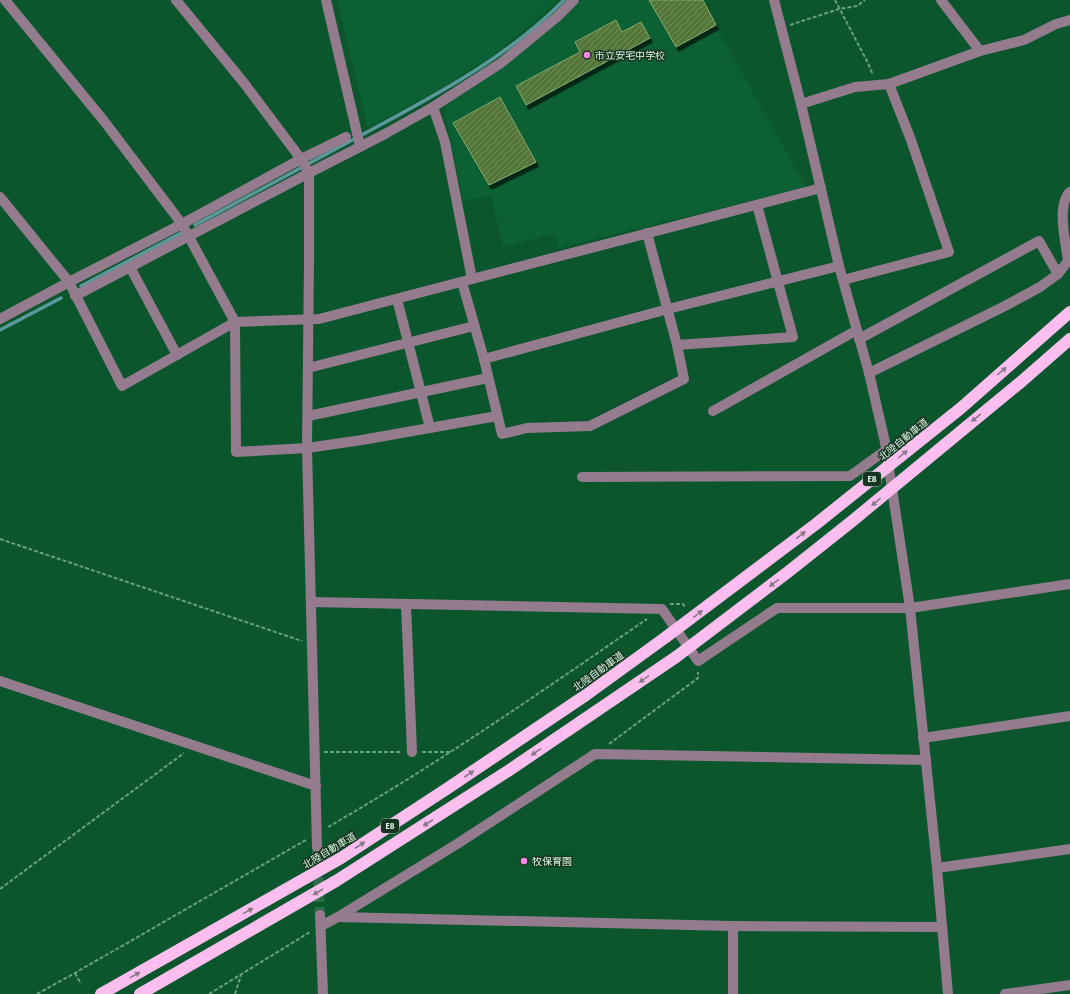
<svg xmlns="http://www.w3.org/2000/svg" width="1070" height="994" font-family="'Fira Sans Condensed','Noto Sans JP',sans-serif">
  <style>
    .built { fill: #0b6134 }
    .lines { fill: none; stroke-linecap: round; stroke-linejoin: round }
    .stream { stroke: #5b989c; stroke-width: 3.5 }
    .building { fill: url(#building-hatch); stroke: #84aa6c; filter: url(#shadow) }
    .minor-tunnel { stroke: #2b6e49; stroke-width: 10; stroke-dasharray: 10 5; stroke-linecap: butt }
    .path { stroke: #69a07f; stroke-width: 2; stroke-dasharray: 4 2; stroke-linecap: butt }
    .minor { stroke: #947b8e; stroke-width: 10 }
    .highway { stroke: #fbbeef; stroke-width: 12 }
    .highway-bridge { stroke: #fbbeef; stroke-width: 12 }
    .oneway { fill: #8a7988 }
    .poi-dot { fill: #fa87e7; stroke: #193422; stroke-width: 1.5 }
    .labels { text-anchor: middle; stroke-width: 3; stroke-linejoin: round; paint-order: stroke }
    .shield { fill: #193422; stroke: #9fbea8; stroke-width: 1 }
    .shield-label { font-size: 9px; font-weight: bold; fill: #d8f9e1 }
    .poi-label { font-size: 10px; fill: #d8f9e1; stroke: #193422; text-anchor: start }
    .street-label { font-size: 10px; fill: #d8f9e1; stroke: #193422 }
  </style>
  <defs>
    <pattern id="building-hatch" width="6" height="6" patternUnits="userSpaceOnUse"><rect width="6" height="6" fill="#527539"/><path d="M-1 1l2-2M0 6l6-6M5 7l2-2" fill="none" stroke="#72905f"/></pattern>
    <filter id="shadow"><feDropShadow dx="2.5" dy="4.5" stdDeviation="0" flood-color="#0009"/></filter>
  </defs>
  <rect width="100%" height="100%" fill="#0c562e"/>
  <g class="built">
    <polygon points="337,0 557,0 539,18 494,55 441,88 368,128"/>
    <polygon points="582,0 701,0 806,187 559,248 555,234 503,246 491,196 463,200 444,106 504,67"/>
  </g>
  <g class="lines">
    <g class="stream">
      <path d="M195,225C257,191 320,158 382,124C447,89 512,53 564,0"/>
      <polyline points="81,286 181,233"/>
      <polyline points="0,330 61,298"/>
    </g>
  </g>
  <g class="building">
    <polygon points="649,0 703,0 716,25 676,47"/>
    <polygon points="616,20 622,32 641,22 650,38 526,105 516,86 580,52 575,42"/>
    <polygon points="500,97 536,162 489,185 453,123"/>
  </g>
  <g class="lines">
    <polyline class="minor-tunnel" points="317,847 320,915"/>
    <g class="path">
      <polyline points="835,0 868,63 873,75"/>
      <polyline points="790,25 839,9 857,6 865,0"/>
      <polyline points="0,539 302,641"/>
      <polyline points="670,604 683,604 686,608"/>
      <polyline points="609,744 698,678 698,672"/>
      <polyline points="324,752 402,752"/>
      <polyline points="422,752 450,752"/>
      <path d="M328,827C438,764 542,691 647,619"/>
      <polyline points="0,889 184,753"/>
      <polyline points="75,973 81,984"/>
      <polyline points="37,994 75,973 306,840"/>
      <polyline points="209,994 310,932"/>
      <polyline points="235,994 241,975"/>
    </g>
    <g class="minor">
      <polyline points="5,0 104,121 182,224 235,322 236,452 307,448 362,440 497,416"/>
      <polyline points="176,0 244,83 301,159 309,173 309,261 307,448 317,847"/>
      <polyline points="326,0 360,146"/>
      <polyline points="774,0 801,104 839,266 869,373 885,442 910,608 937,868 948,994"/>
      <polyline points="941,0 980,51"/>
      <polyline points="801,104 855,87 889,84 980,51 1024,40 1056,24 1070,20"/>
      <polyline points="433,107 445,142 472,279"/>
      <polyline points="0,197 69,282 122,386 235,322 319,319 821,188"/>
      <polyline points="130,267 177,355"/>
      <polyline points="843,280 949,252 911,140 889,84"/>
      <polyline points="462,282 484,359 502,434 527,428 590,426 684,379 677,345 647,233"/>
      <polyline points="75,296 309,173 385,134 433,107 501,63 557,17 574,0"/>
      <polyline points="397,299 430,428"/>
      <polyline points="0,319 69,282 182,224 301,159 346,137"/>
      <polyline points="859,339 1039,241 1058,274"/>
      <polyline points="677,345 793,337 757,205"/>
      <polyline points="484,359 668,309 839,266"/>
      <polyline points="308,368 474,326"/>
      <path d="M869,373L1005,306L1040,287L1058,274L1068,261C1066,243 1056,205 1070,192"/>
      <polyline points="713,411 857,330"/>
      <polyline points="308,416 488,378"/>
      <polyline points="582,477 850,476 886,450"/>
      <polyline points="311,602 662,609 698,661 777,608 910,608 1070,584"/>
      <polyline points="406,604 412,752"/>
      <polyline points="0,681 316,786"/>
      <polyline points="923,738 1070,716"/>
      <polyline points="937,868 1070,849"/>
      <polyline points="320,915 323,994"/>
      <polyline points="338,917 733,926 942,927"/>
      <polyline points="321,926 338,917 457,844 595,754 926,760"/>
      <polyline points="733,926 733,994"/>
      <polyline points="1005,994 1070,985"/>
    </g>
    <g class="highway">
      <polyline points="101,994 341,858 448,788 586,695 666,637"/>
      <polyline points="140,994 336,881 508,771 676,657"/>
    </g>
    <g class="highway-bridge">
      <polyline points="666,637 816,524 961,408 1070,312"/>
      <polyline points="676,657 788,572 851,522 1022,381 1070,339"/>
    </g>
  </g>
  <defs><path id="oneway-solid" d="M-6-.8H1V-3.2L6.5 0L1 3.2V.8H-6Z"/></defs>
  <g class="oneway">
    <use href="#oneway-solid" transform="translate(1002 371) rotate(-42)"/>
    <use href="#oneway-solid" transform="translate(976 418) rotate(141)"/>
    <use href="#oneway-solid" transform="translate(903 454) rotate(-39)"/>
    <use href="#oneway-solid" transform="translate(876 502) rotate(140)"/>
    <use href="#oneway-solid" transform="translate(801 535) rotate(-37)"/>
    <use href="#oneway-solid" transform="translate(774 583) rotate(143)"/>
    <use href="#oneway-solid" transform="translate(698 614) rotate(-37)"/>
    <use href="#oneway-solid" transform="translate(644 679) rotate(146)"/>
    <use href="#oneway-solid" transform="translate(536 752) rotate(146)"/>
    <use href="#oneway-solid" transform="translate(469 774) rotate(-34)"/>
    <use href="#oneway-solid" transform="translate(428 823) rotate(147)"/>
    <use href="#oneway-solid" transform="translate(360 845) rotate(-33)"/>
    <use href="#oneway-solid" transform="translate(318 892) rotate(150)"/>
    <use href="#oneway-solid" transform="translate(248 911) rotate(-29)"/>
    <use href="#oneway-solid" transform="translate(135 975) rotate(-29)"/>
  </g>
  <g class="poi-dot">
    <circle cx="587" cy="55" r="4"/>
    <circle cx="524" cy="861" r="4"/>
  </g>
  <g class="labels">
    <g class="shield">
      <rect x="863" y="472" width="18" height="14" rx="3"/>
      <rect x="381" y="819" width="18" height="14" rx="3"/>
    </g>
    <g class="shield-label">
      <text x="872" y="482">E8</text>
      <text x="390" y="829">E8</text>
    </g>
    <g class="poi-label">
      <text x="595" y="59">市立安宅中学校</text>
      <text x="532" y="865">牧保育園</text>
    </g>
    <g class="street-label">
      <text transform="translate(903 439) rotate(-39)" y="4">北陸自動車道</text>
      <text transform="translate(598 671) rotate(-36)" y="4">北陸自動車道</text>
      <text transform="translate(329 850) rotate(-31)" y="4">北陸自動車道</text>
    </g>
  </g>
</svg>
